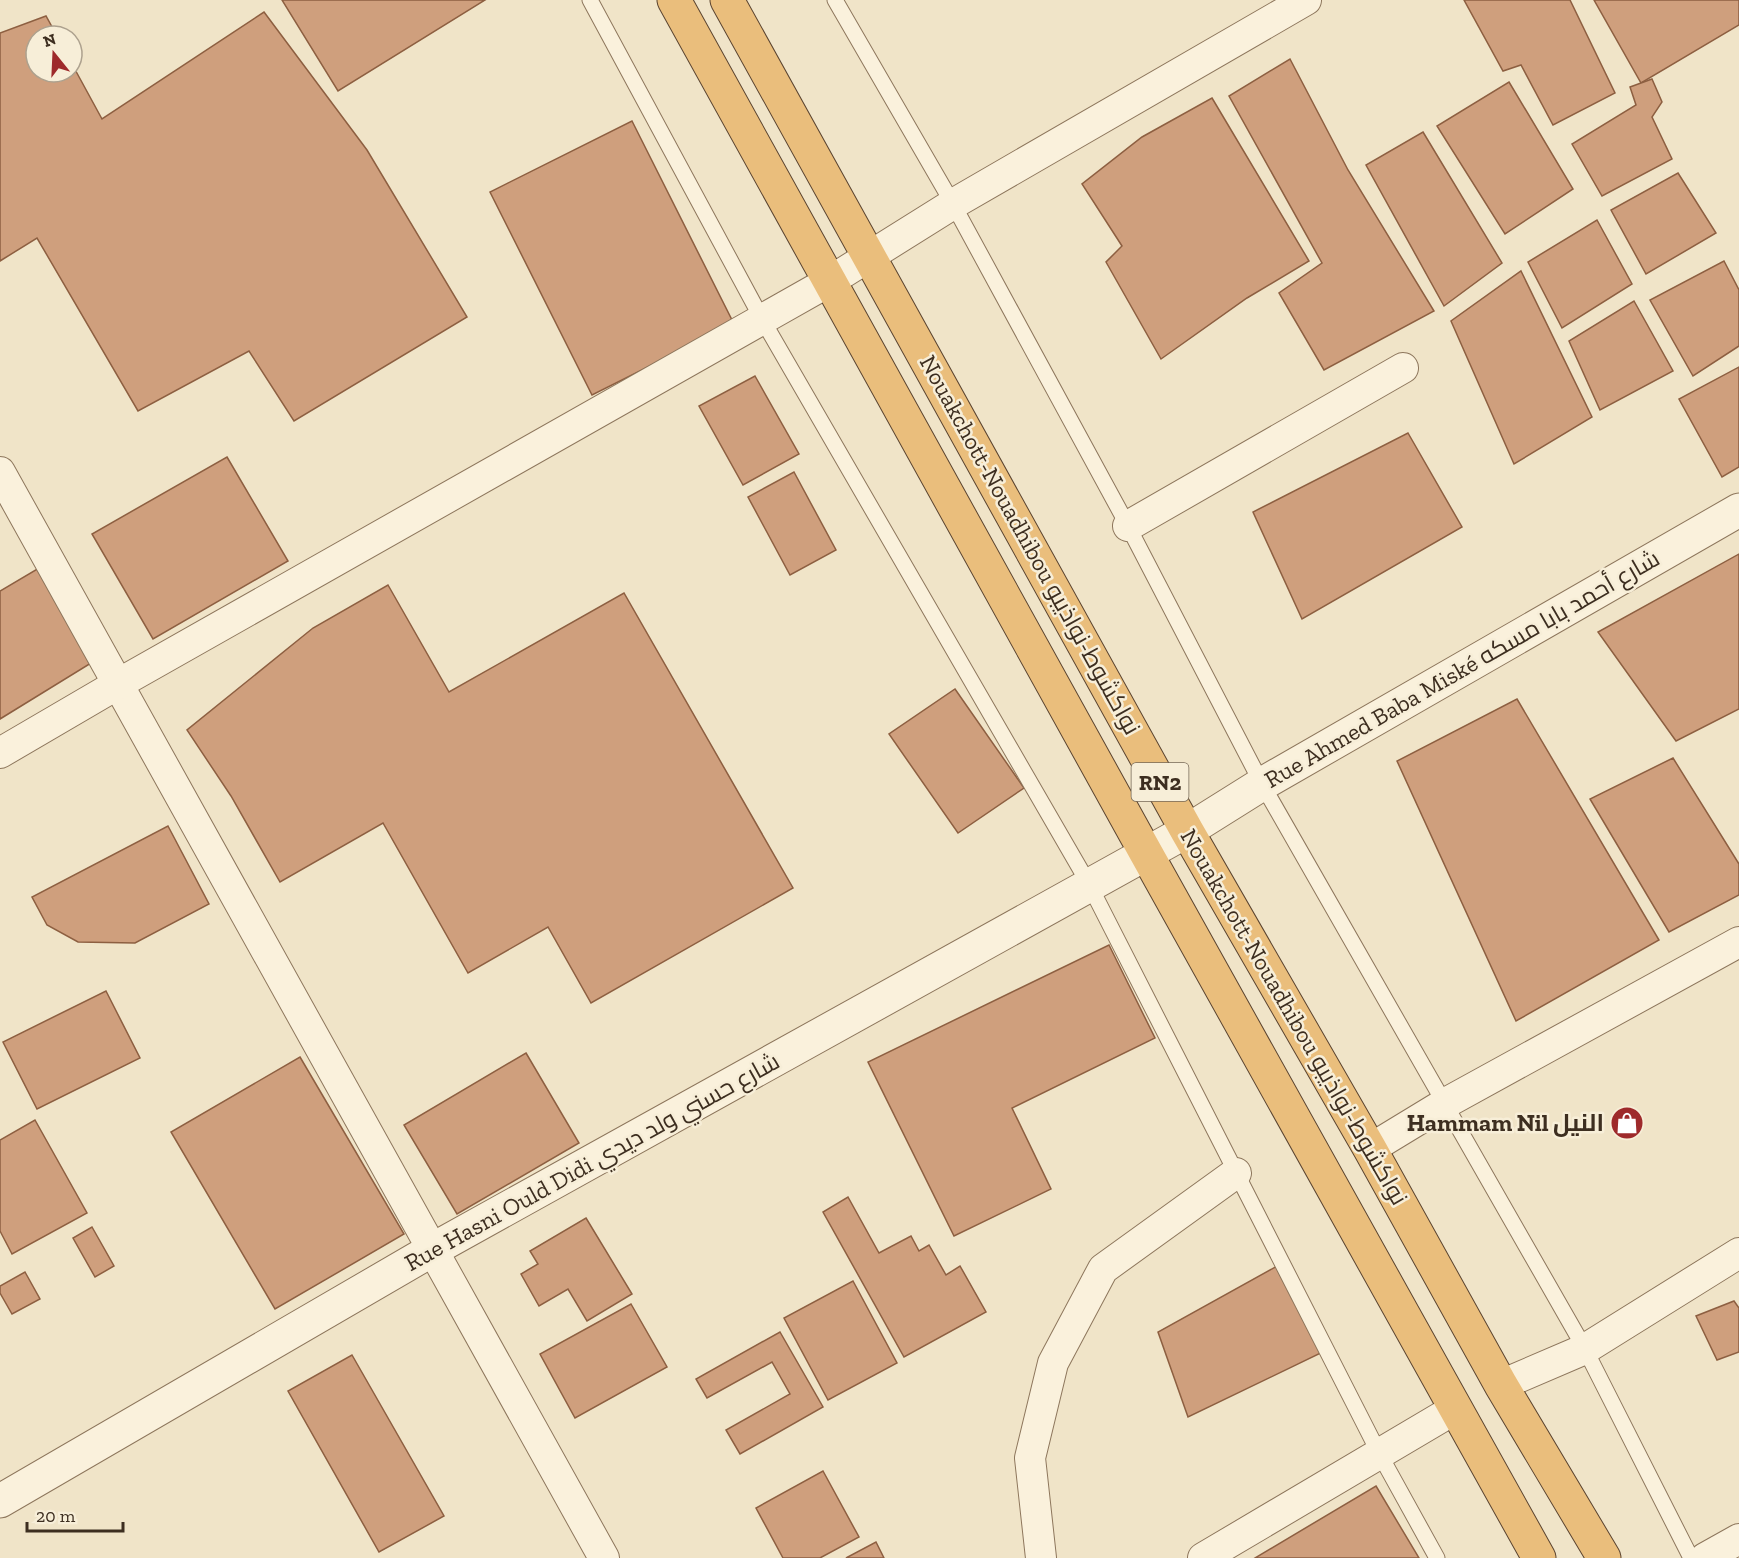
<svg xmlns="http://www.w3.org/2000/svg" width="1739" height="1558" font-family="'Zilla Slab',Cairo,serif">
  <style>
    .building { fill: #cf9f7d; stroke: #8d5f41; stroke-width: 1.5 }
    .lines { fill: none; stroke-linecap: round; stroke-linejoin: round }
    .service-casing { stroke: #8d765c; stroke-width: 17 }
    .minor-casing { stroke: #8d765c; stroke-width: 32 }
    .tertiary-casing { stroke: #8d765c; stroke-width: 35 }
    .trunk-casing { stroke: #5b4430; stroke-width: 35 }
    .service { stroke: #faf1dc; stroke-width: 15 }
    .minor { stroke: #faf1dc; stroke-width: 30 }
    .tertiary { stroke: #faf1dc; stroke-width: 33 }
    .trunk { stroke: #eabe7c; stroke-width: 33 }
    .labels { text-anchor: middle; stroke-width: 5; stroke-linejoin: round; paint-order: stroke }
    .shield { fill: #f7eed8; stroke: #756857; stroke-width: 1.5 }
    .shield-label { font-size: 22px; font-weight: bold; fill: #3d2e20 }
    .street-label { font-size: 24px; fill: #3d2e20; stroke: #f7eed8 }
    .poi-label { font-size: 24px; font-weight: bold; fill: #3d2e20; stroke: #f7eed8; text-anchor: end }
  </style>
  <rect width="100%" height="100%" fill="#f0e4c8"/>
  <g class="building">
    <polygon points="282,0 485,0 338,91"/>
    <polygon points="1464,0 1570,0 1615,93 1553,125 1521,65 1503,71"/>
    <polygon points="1594,0 1739,0 1739,25 1641,83"/>
    <polygon points="264,12 367,150 467,317 294,421 249,351 138,411 37,238 0,261 0,33 46,16 57,36 36,36 36,72 72,72 72,64 102,119"/>
    <polygon points="1290,59 1348,170 1434,311 1324,370 1279,293 1322,263 1229,96"/>
    <polygon points="1652,79 1662,102 1652,117 1672,159 1602,196 1572,144 1636,105 1630,87"/>
    <polygon points="1509,82 1573,189 1505,234 1437,126"/>
    <polygon points="1212,98 1309,261 1247,298 1161,359 1106,262 1122,246 1082,184 1142,137"/>
    <polygon points="632,121 734,324 592,395 490,192"/>
    <polygon points="1423,132 1502,263 1444,306 1366,165"/>
    <polygon points="1678,173 1716,233 1646,274 1611,210"/>
    <polygon points="1597,220 1632,284 1562,328 1528,262"/>
    <polygon points="1724,261 1739,290 1739,346 1693,376 1650,300"/>
    <polygon points="1521,271 1592,417 1514,464 1451,321"/>
    <polygon points="1634,301 1673,371 1600,410 1569,341"/>
    <polygon points="1739,367 1739,467 1722,477 1679,399"/>
    <polygon points="755,376 799,454 743,485 699,406"/>
    <polygon points="1408,433 1462,527 1302,619 1253,512"/>
    <polygon points="227,457 288,561 153,639 92,534"/>
    <polygon points="794,472 836,550 790,575 748,497"/>
    <polygon points="1739,554 1739,709 1676,741 1598,632"/>
    <polygon points="39,568 96,660 0,719 0,591"/>
    <polygon points="388,585 449,692 624,593 793,888 591,1003 548,927 468,973 383,823 280,882 231,796 187,730 313,628"/>
    <polygon points="955,689 1024,788 958,833 889,734"/>
    <polygon points="1517,699 1659,940 1516,1021 1397,761"/>
    <polygon points="1673,758 1739,864 1739,895 1669,932 1590,799"/>
    <polygon points="168,826 209,904 135,943 78,942 47,925 32,897"/>
    <polygon points="1109,945 1155,1038 1012,1108 1051,1189 954,1236 868,1062"/>
    <polygon points="106,991 140,1058 37,1109 3,1042"/>
    <polygon points="526,1053 579,1143 457,1214 404,1125"/>
    <polygon points="300,1057 404,1234 275,1309 171,1132"/>
    <polygon points="35,1120 87,1213 12,1254 0,1231 0,1140"/>
    <polygon points="848,1197 879,1253 911,1236 919,1251 929,1245 946,1275 960,1266 986,1312 904,1357 823,1212"/>
    <polygon points="586,1218 632,1294 587,1321 568,1289 539,1306 521,1274 538,1264 530,1251"/>
    <polygon points="92,1227 114,1266 95,1277 73,1238"/>
    <polygon points="1279,1265 1327,1350 1188,1417 1158,1332"/>
    <polygon points="25,1272 40,1299 12,1314 0,1293 0,1286"/>
    <polygon points="853,1281 897,1363 828,1400 784,1318"/>
    <polygon points="1734,1301 1739,1308 1739,1352 1717,1360 1696,1316"/>
    <polygon points="631,1304 667,1367 575,1418 540,1354"/>
    <polygon points="780,1332 823,1407 740,1454 726,1430 790,1394 772,1362 707,1398 696,1379"/>
    <polygon points="352,1355 444,1516 379,1552 288,1391"/>
    <polygon points="823,1471 859,1537 820,1558 783,1558 756,1508"/>
    <polygon points="1376,1486 1419,1558 1255,1558"/>
    <polygon points="876,1542 884,1558 846,1558"/>
  </g>
  <g class="lines">
    <g class="service-casing">
      <g id="service">
        <polyline points="590,0 762,319 1090,886 1379,1453 1437,1558"/>
        <polyline points="835,0 953,204 1128,526 1262,784 1585,1349 1691,1558"/>
      </g>
    </g>
    <g class="minor-casing">
      <g id="minor">
        <polyline points="0,472 604,1558"/>
        <polyline points="1128,526 1403,368"/>
        <polyline points="0,753 118,684 830,281 953,204 1306,0"/>
        <polyline points="1370,1149 1444,1104 1739,942"/>
        <polyline points="1501,1385 1585,1349 1739,1253"/>
        <polyline points="1041,1558 1030,1458 1053,1363 1103,1269 1236,1173"/>
        <polyline points="1203,1558 1455,1409"/>
        <polyline points="1705,1558 1739,1539"/>
      </g>
    </g>
    <g class="tertiary-casing">
      <polyline id="tertiary" points="0,1501 432,1250 1187,831 1262,784 1739,510"/>
    </g>
    <g class="trunk-casing">
      <g id="trunk">
        <polyline points="674,0 1146,853 1539,1558"/>
        <polyline points="727,0 1187,831 1370,1149 1501,1385 1604,1558"/>
      </g>
    </g>
    <use href="#service" class="service"/>
    <use href="#minor" class="minor"/>
    <use href="#tertiary" class="tertiary"/>
    <use href="#trunk" class="trunk"/>
  </g>
  <defs>
    <g id="shop-disc" transform="scale(1.725)"><circle r="9.5" fill="#9e2a2b" stroke="#f7eed8"/><path d="M-5-2.5h2.3a2.7 3.5 0 0 1 5.4 0H5L5.5 6h-11ZM-1.5-2.5h3a1.5 2.3 0 0 0-3 0Z" fill="#fff"/></g>
  </defs>
  <g fill-rule="evenodd">
    <use href="#shop-disc" x="1627" y="1123"/>
  </g>
  <g class="labels">
    <rect class="shield" x="1131.5" y="763" width="57" height="38" rx="4.5"/>
    <g class="shield-label">
      <text x="1160" y="790">RN2</text>
    </g>
    <g class="street-label">
      <text transform="translate(1030 545) rotate(61)" y="8">Nouakchott-Nouadhibou نواكشوط-نواذيبو</text>
      <text transform="translate(1462 669) rotate(-30)" y="8">Rue Ahmed Baba Miské شارع أحمد بابا مسكه</text>
      <text transform="translate(1294 1017) rotate(60)" y="8">Nouakchott-Nouadhibou نواكشوط-نواذيبو</text>
      <text transform="translate(592 1162) rotate(-29)" y="8">Rue Hasni Ould Didi شارع حسني ولد ديدي</text>
    </g>
    <g class="poi-label">
      <text x="1604" y="1131">Hammam Nil النيل</text>
    </g>
  </g>
  <g transform="translate(54 54) rotate(342)"><circle r="28" fill="#f7eed8" stroke="#ada18e" stroke-width="1.5"/>
  <path d="M0-4.5L10 22L0 15L-10 22Z" fill="#9e2a2b"/>
  <text y="-9" font-size="16" font-weight="bold" text-anchor="middle" fill="#3d2e20">N</text>
  </g>
  <path d="M27 1522v9h96v-9" fill="none" stroke="#3d2e20" stroke-width="3"/>
  <text x="36" y="1522" font-size="18" fill="#3d2e20" stroke="#f7eed8" stroke-width="4.5" paint-order="stroke">20 m</text>
</svg>
